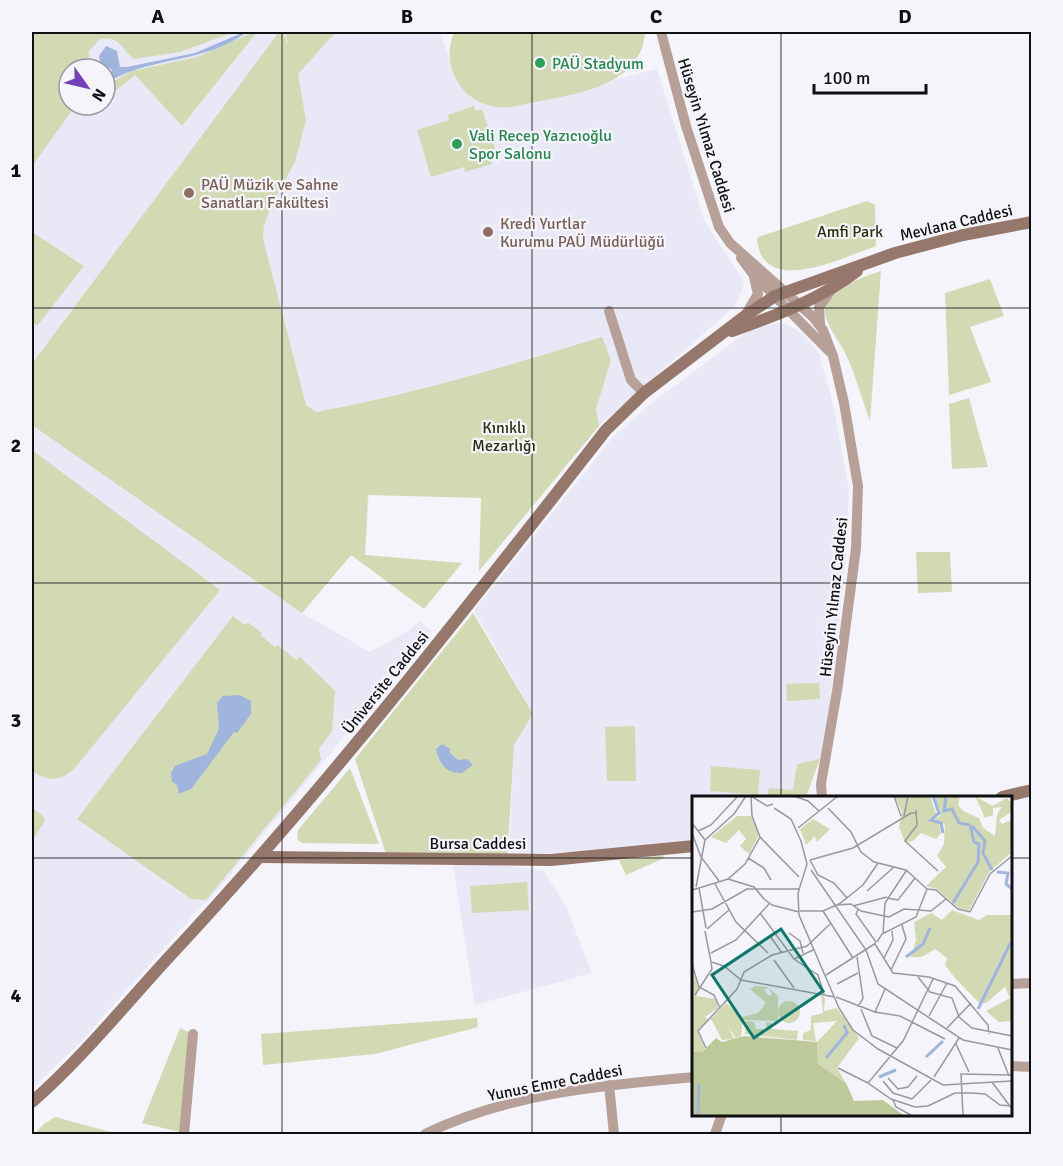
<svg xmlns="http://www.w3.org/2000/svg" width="1063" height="1166" font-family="Signika,sans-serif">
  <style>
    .built { fill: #e9e8f7; fill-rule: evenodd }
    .green { fill: #d1dab3 }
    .water { fill: #9fb5de }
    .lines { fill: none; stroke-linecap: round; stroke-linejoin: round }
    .tertiary { stroke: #b6a098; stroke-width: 10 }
    .secondary { stroke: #96776c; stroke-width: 12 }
    .grid { fill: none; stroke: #100f12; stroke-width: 1.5; stroke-opacity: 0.55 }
    .leisure-dot { fill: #2e9e5b; stroke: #f5f4fb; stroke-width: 2 }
    .education-dot { fill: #8d6e63; stroke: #f5f4fb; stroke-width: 2 }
    .labels { text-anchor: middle; stroke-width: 4.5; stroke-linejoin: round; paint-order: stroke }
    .leisure-label { font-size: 16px; fill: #27864d; stroke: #f5f4fb; text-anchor: start }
    .street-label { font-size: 16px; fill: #100f12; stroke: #f5f4fb }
    .education-label { font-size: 16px; fill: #785e54; stroke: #f5f4fb; text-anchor: start }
    .park-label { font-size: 16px; fill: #2a300c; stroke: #f5f4fb }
    .inset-river { fill: none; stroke: #9fb5de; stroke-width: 3 }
    .inset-road { fill: none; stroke: #99989e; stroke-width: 1.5 }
    .view { fill: #0f766e; fill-opacity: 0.15; stroke: #0f766e; stroke-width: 3 }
    .inset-edge { fill: none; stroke: #100f12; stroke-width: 3 }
    .neatline { fill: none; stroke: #100f12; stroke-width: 2 }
    .grid-label { font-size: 20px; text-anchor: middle; font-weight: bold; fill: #100f12 }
  </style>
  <rect width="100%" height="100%" fill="#f5f4fb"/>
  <g class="built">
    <path d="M32,32H440L458,84L511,107L657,69L704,220L742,278L744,285L736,304L727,313L599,426L596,409L599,344L375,401L365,555H351L302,613L370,652L409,630L419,621L431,631L210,899L196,912L80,1043L32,1089ZM69,69H105V105H69Z"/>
    <polygon points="776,323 786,324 803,334 819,353 834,408 849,490 846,560 828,719 820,759 806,797 694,797 694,842 610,850 509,855 514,745 533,714 474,610 613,437 649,405 747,332"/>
    <polygon points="452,860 543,870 565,904 592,973 475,1005"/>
  </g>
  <g class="green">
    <path d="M32,32H234L180,52L134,59C121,49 121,36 100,39L89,51L90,69H69V105H76L32,166Z"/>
    <polygon points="254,32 257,32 182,126 135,75 105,99 105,86 132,71 197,57"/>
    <path d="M279,32H283L289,47L285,32H336L298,74L306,120L295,162L272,204L264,225L263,239L306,405L316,412C413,394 508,366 602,337L611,360L596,409L599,426L479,571L481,498L368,495L365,555L462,563L424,609L351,555L302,613L32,425V364Z"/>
    <path d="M454,32H645V33C640,92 562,95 516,106C471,116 437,72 454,32Z"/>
    <polygon points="474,106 476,111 482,109 498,158 491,160 492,164 465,172 464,167 431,177 417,130 449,120 448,115"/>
    <path d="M867,201L875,205L876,246C849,255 784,288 763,258C760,254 758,246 757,241L758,237Z"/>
    <polygon points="32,232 84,266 37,326 32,321"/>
    <path d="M881,271L870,421C862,399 856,376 846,355C841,343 830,331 826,318C818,292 862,277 881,271Z"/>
    <polygon points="990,279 1004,316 970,327 991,382 949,395 945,293"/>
    <polygon points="969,398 988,467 952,469 949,404"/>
    <path d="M32,450L220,590L74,769C60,782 47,781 32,771Z"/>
    <polygon points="916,552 950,552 952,592 918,593"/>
    <polygon points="473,613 533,714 514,745 507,861 388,860 355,759"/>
    <polygon points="233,616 243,624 249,623 262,633 260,635 275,647 278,645 296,660 300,657 335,691 332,731 319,749 321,760 206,900 191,899 77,819"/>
    <polygon points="819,683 820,699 787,701 786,684"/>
    <polygon points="635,726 636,781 607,781 605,727"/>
    <polygon points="820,759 806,797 767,797 769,788 793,790 797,764"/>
    <polygon points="711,766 760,770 758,795 710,791"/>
    <polygon points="350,768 379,844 302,843 297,839 298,830"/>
    <polygon points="32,807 43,816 45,821 32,841"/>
    <polygon points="663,855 664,858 626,875 619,860"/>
    <polygon points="527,882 529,910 472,913 470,886"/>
    <polygon points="477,1018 478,1027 375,1054 263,1065 261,1034"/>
    <polygon points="180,1028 193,1034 184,1133 142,1123"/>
    <polygon points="55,1117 118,1134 34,1134 44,1124"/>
  </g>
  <g class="water">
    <path d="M244,32H247C205,64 148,56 105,84L112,70L100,62L99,56L106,46L117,51L120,67H127L195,53Z"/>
    <polygon points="240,695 251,701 251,714 237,733 234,732 191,789 179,794 177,785 172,782 171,773 175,766 207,754 219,729 217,703 223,696"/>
    <path d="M442,744L450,749V753L458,760L467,759L473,765L462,773C445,774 439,762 436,749Z"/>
  </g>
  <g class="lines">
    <g class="tertiary">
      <polyline points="661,32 686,126 719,227 730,243 813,317 823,330 833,356 844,403 858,486 856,548 837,691 821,784 822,797"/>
      <polyline points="741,258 753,274 829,351"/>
      <polyline points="609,311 631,380 644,393"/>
      <polyline points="746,314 758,294 754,277"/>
      <polyline points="820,324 819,307 831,290"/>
      <polyline points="1010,984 1032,983"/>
      <polyline points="1010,1066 1032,1067"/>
      <polyline points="609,1085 614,1134"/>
      <polyline points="184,1134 193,1034"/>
      <path d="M425,1134C509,1093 603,1085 694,1077"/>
      <polyline points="715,1134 722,1114"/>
    </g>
    <g class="secondary">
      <path d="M732,331C775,316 821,299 857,271"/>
      <polyline points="1002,797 1032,790"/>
      <polyline points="262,857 551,860 694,846"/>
      <path d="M32,1102C82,1058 124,1006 169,957C325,790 465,610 606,430L644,393L745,316L775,296L895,253L963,235L1032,222"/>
    </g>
  </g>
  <path class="grid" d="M282,32V1134M532,32V1134M781,32V797M32,308H1032M32,583H1032M32,858H694M1010,858H1032M781,1114V1134"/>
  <g class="leisure-dot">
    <circle cx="540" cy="63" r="6"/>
    <circle cx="457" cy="144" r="6"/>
  </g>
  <g class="education-dot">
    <circle cx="189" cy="193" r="6"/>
    <circle cx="488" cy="232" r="6"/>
  </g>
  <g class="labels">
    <g class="leisure-label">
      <text x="552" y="69">PAÜ Stadyum</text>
      <text x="469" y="141">Vali Recep Yazıcıoğlu<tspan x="469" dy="18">Spor Salonu</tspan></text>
    </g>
    <g class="street-label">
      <text transform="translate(707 135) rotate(73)" y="6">Hüseyin Yılmaz Caddesi</text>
      <text transform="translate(956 222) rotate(-13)" y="6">Mevlana Caddesi</text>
      <text transform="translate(833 597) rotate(-84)" y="6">Hüseyin Yılmaz Caddesi</text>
      <text transform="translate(385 682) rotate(-51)" y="6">Üniversite Caddesi</text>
      <text x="478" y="849">Bursa Caddesi</text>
      <text transform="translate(555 1082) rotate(-11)" y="6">Yunus Emre Caddesi</text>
    </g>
    <g class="education-label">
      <text x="201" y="190">PAÜ Müzik ve Sahne<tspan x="201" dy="18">Sanatları Fakültesi</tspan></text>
      <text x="500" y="229">Kredi Yurtlar<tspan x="500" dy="18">Kurumu PAÜ Müdürlüğü</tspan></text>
    </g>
    <g class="park-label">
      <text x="850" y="237">Amfi Park</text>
      <text x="504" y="433">Kınıklı<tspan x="504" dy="18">Mezarlığı</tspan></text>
    </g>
  </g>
  <g transform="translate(692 796)">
    <rect width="320" height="320" fill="#f5f4fb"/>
    <path d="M203,0H238L245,20L238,25L247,27L249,37L244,43L229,37L221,45L213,46L207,31L210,16ZM242,0H268L266,9L271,15L287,22L291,32L303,40L305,18L310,11L301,12V19L293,22L283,0L300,10L315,2L319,7V16L307,24L310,28L319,24V57L297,76L277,115L267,112L245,93L234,90L254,71L245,60L252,48L253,29L243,23L248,20ZM45,20H59L67,39L57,58L48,50L54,43L47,34L34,47L19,41ZM121,23L138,33L125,46L123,40L114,49L108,33ZM260,114L287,124L295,119H319V225L307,226L294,215L318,202L313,191L294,207H287L263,182L253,169L255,162L243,153L230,161H219L224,144L222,126L239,117L250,124ZM0,171L7,193L4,200L24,203L26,212L13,221L16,224L5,235L13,252L10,256H0ZM63,190L77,191L72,194L77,200L80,198L77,192L86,200V225L51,224L49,240L44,242L37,232L42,243L30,244L19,223L34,207L50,221L66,217L74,207L58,193ZM129,199L133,202L132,215L145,212L167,242L145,272L154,287L126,268L125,246L145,225L121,227L124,245L111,244V237L119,234V220L131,217ZM86 216a11 11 0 1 1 22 0a11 11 0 1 1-22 0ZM54,225L62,226L64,233H74V226L80,227V233L106,235L105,244L53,238Z" fill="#d1dab3"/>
    <path d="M52,240L125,246L126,268L154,287L162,305L191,304L211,319H0V256H10L24,242L30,246Z" fill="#bec99a"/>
    <path class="inset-river" d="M241,0L247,17L239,24L249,27L251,37M254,0L252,15L260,13L267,27L278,29M280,30L293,45L291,57L300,74M305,76L316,77L314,88L320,93M261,107L286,66L287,48L282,46L278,29M214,161L231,148L238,132M286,213L319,146M234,261L251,245M134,262L155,237L152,229M187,281L204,274M6,319L7,288"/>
    <path class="inset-road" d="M59,0L75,10L81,8M102,0L116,5L127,15M202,0L209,20M82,12L99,23L109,45L115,68L106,97L107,119L147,212L161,234L186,253L251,289L320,285M136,12L159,36L169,56L182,66L214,74L235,93M224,14L225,29L213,45L246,75M212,20L216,0M0,27L13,44M106,32L146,0M6,35L19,29L46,0M0,37L9,61L27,85M68,41L107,81M13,44L42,18L54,0M56,62L72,72L79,84M118,64L161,52L219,17H224M118,64L126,79L142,87L155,102M119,74L174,154L186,188L271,244L320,254M36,83L62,91L72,103M23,88L44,126L76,157M4,91L13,44M7,92L36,83L53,68L68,41L60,20L59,0M0,94L7,92L14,132M175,95L202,71M195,102L206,104L223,82M72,103L80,109L107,116M144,109L159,108L169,115L197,121L212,113L239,115L254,103M161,110L195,101M166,114L164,118L184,146M108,115H131L147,108L171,89L186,67M131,115L161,162M0,116L20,113L55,93H108M68,117L102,163L126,179L132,198M15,133L37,114M13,135L19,166L32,170L49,184L143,201M97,137L108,145L111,157M191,138L193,107L214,75M78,140L90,157M185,146L190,138L224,121L235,93L244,94L266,113L278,116L298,78L320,60M183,148L201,177L237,181L263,190L296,229L297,238M19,157L44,144L77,108M165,161L171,202L166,211M192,162L201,144L200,135M102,163L121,154M82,164L102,192M0,168L7,191L22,199L28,212M199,174L214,143L210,129M134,179L184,147M226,181L238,196L260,202L267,221L280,232L320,240M241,183L211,245L176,287L199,303L223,311L236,310L263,297H280L293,298L308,309L320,310M145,188L166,177M3,199L20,173L19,167M144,201L183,216L193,193M169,213L180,240L205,252M183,216L208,220L253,243M237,220L255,187M255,232L279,207M264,248L277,276M14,252L6,235L45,193L52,176L80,159L115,150L138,128M306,252L317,280M146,272L176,287M268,278L320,279M269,278L271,319M242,281L267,242M196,282L206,293L216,291L225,280M191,285L201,297L220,303M300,286L320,313M220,303L239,284M201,304L204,311L219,319"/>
    <path class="view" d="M89,133L131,195L62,242L20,179Z"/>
    <rect width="320" height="320" class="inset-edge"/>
  </g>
  <rect width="1063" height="1166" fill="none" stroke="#f5f4fb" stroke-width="66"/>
  <g transform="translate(87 87) rotate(124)"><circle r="28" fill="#f5f4fb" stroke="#99989e" stroke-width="1.5"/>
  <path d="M0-4.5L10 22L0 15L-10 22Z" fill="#7441b9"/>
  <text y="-9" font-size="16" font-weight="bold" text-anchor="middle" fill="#100f12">N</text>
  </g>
  <path d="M814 84v9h112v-9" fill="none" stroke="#100f12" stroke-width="3"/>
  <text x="823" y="84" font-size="18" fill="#100f12" stroke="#f5f4fb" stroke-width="4.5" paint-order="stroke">100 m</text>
  <rect x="33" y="33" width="997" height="1100" class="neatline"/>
  <g class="grid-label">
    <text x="158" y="23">A</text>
    <text x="407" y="23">B</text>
    <text x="656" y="23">C</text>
    <text x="905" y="23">D</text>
    <text x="16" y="177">1</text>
    <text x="16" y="452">2</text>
    <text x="16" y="727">3</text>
    <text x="16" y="1002">4</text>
  </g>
</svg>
